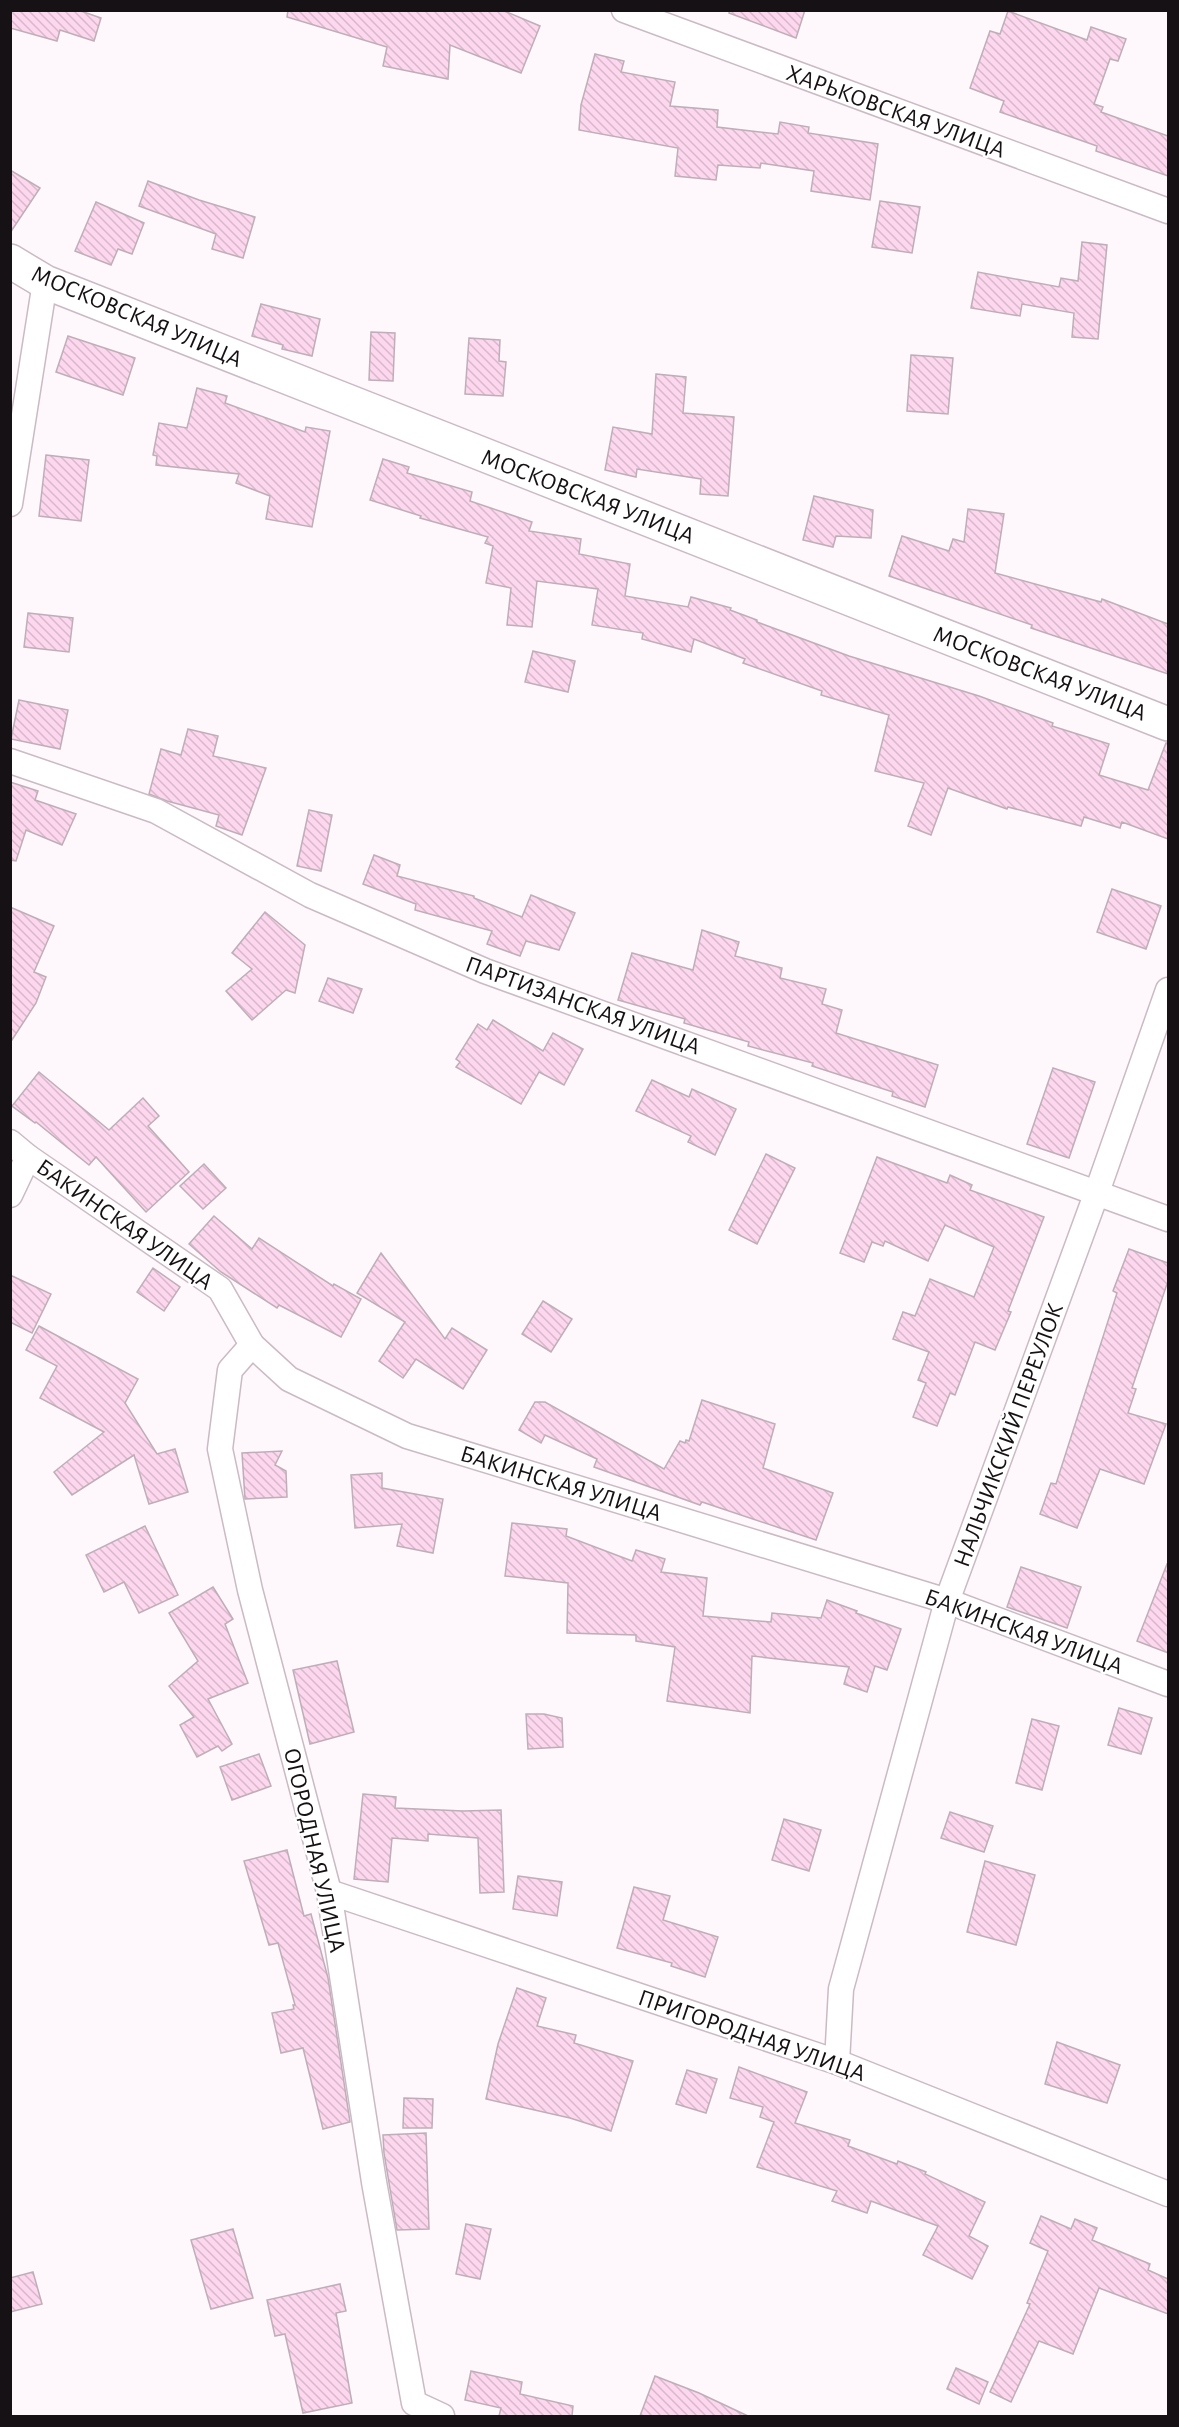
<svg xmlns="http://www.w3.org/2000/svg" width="1179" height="2427" font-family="'Alegreya Sans',sans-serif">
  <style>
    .building { fill: url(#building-back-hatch); stroke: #beaeb7; stroke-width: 1.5 }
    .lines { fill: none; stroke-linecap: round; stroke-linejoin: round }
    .street-casing { stroke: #cabac4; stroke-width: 27 }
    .secondary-casing { stroke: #cabac4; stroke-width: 36 }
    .street { stroke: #fff; stroke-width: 24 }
    .secondary { stroke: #fff; stroke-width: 33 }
    .labels { text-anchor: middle; stroke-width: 5; stroke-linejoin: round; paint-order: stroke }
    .street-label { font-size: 24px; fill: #161114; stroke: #fff }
  </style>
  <defs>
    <pattern id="building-back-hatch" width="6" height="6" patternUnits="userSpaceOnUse" patternTransform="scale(1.5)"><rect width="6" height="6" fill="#fdd7ee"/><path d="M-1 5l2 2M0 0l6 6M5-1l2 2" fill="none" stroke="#d8b8cb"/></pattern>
  </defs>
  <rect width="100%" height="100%" fill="#fef7fb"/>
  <g class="building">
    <polygon points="10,10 78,10 101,18 94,41 60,30 57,41 10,28"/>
    <polygon points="288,10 502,10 540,26 521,73 450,45 448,79 383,66 387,47 287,17"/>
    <polygon points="730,10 805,10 796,38 729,13"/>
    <polygon points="1008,11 1087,40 1091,27 1126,39 1118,61 1110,59 1094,104 1103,107 1101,112 1168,136 1168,176 1096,151 1097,146 1000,112 1004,101 970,88 990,31 1000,34"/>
    <polygon points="595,54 624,61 621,72 675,82 670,106 718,110 717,127 778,134 780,122 809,127 808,133 878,144 870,200 811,191 814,171 761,163 760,168 718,165 716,180 675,176 678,148 579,130 581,105"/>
    <polygon points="10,170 40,188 10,233"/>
    <polygon points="148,181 199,200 255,217 243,258 212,249 216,234 139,206"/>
    <polygon points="880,201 920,207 912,253 872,247"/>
    <polygon points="96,202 144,223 132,254 118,249 111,265 75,251"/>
    <polygon points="1082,242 1107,245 1098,339 1072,337 1074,313 1022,304 1020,316 971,308 978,272 1059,287 1061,278 1078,281"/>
    <polygon points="261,304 320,319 312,356 282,349 283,345 252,336"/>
    <polygon points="371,332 395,333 393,381 369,380"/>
    <polygon points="68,336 135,358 123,395 56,372"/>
    <polygon points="469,338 500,340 499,361 506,362 503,396 465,394"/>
    <polygon points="911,355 953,358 948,414 907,411"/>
    <polygon points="656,374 686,377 683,413 734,417 728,496 700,494 701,479 637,469 636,477 605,470 613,427 652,434"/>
    <polygon points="197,388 227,396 225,403 305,432 306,427 330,431 312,527 266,519 270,496 236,483 239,474 156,465 157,456 153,455 159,423 187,428"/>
    <polygon points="46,455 89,460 81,521 39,516"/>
    <polygon points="383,459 409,467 407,473 472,492 470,501 532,522 529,531 581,539 579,554 630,564 625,596 688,607 691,597 731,608 730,610 757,620 757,622 849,656 979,696 1053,723 1052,726 1109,744 1099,775 1148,790 1166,743 1168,743 1168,839 1122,822 1120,828 1084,817 1081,826 1008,807 1007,809 948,788 931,835 908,826 924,783 875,771 889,715 821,695 822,691 743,663 745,659 694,639 691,652 642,639 643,633 592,625 598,589 537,581 532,627 507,625 511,588 486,583 493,546 485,543 488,537 420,518 421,516 370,500"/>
    <polygon points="814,496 873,510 871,538 836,536 833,547 803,540"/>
    <polygon points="968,509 1004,514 995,573 1101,602 1102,599 1168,624 1168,674 1031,628 1032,625 889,576 902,536 949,551 953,539 964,542"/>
    <polygon points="28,613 73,618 69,652 24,647"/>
    <polygon points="533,651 575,661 568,692 525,682"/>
    <polygon points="19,700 68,710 60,749 11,739"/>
    <polygon points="188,729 218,736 213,756 266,768 242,835 216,826 219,815 167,801 149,794 161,749 181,755"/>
    <polygon points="10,782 38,791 35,800 76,814 62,845 26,830 16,861 10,860"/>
    <polygon points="309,810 332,815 321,871 297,866"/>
    <polygon points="374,855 400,865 397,876 474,896 474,898 522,917 531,895 575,913 559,950 526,941 520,956 487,944 492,931 415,910 416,904 363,884"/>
    <polygon points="1112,889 1161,906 1146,949 1097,932"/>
    <polygon points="10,907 54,926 34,972 46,977 36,1003 10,1043"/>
    <polygon points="265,912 305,945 295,993 286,990 252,1020 226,991 252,969 232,953"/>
    <polygon points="702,930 739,942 735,956 782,968 780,978 826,989 822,1004 842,1010 836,1033 938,1065 925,1107 892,1096 893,1092 812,1066 813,1063 748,1046 749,1042 684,1023 685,1019 618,1000 632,953 693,970"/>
    <polygon points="328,978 362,989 353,1013 319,1001"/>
    <polygon points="493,1020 543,1051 553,1033 583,1049 564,1085 539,1072 521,1104 456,1067 460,1062 456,1059 478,1024 487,1030"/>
    <polygon points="1053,1068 1095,1082 1069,1158 1027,1144"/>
    <polygon points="39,1072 109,1130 143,1098 159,1116 148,1126 189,1172 146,1212 96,1157 89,1165 36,1122 35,1123 12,1106"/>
    <polygon points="652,1080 689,1097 692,1089 736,1109 715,1155 688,1142 691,1136 636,1111"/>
    <polygon points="766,1154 795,1168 757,1244 729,1230"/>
    <polygon points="877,1157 947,1183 950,1175 972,1185 970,1190 1044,1217 1008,1311 1011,1312 995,1350 975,1342 955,1395 950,1393 937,1426 913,1417 926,1383 918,1380 929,1352 893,1339 903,1312 915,1316 930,1279 974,1297 994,1247 945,1225 928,1261 885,1241 883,1246 872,1242 864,1262 840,1253"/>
    <polygon points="204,1164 226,1188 203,1209 180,1186"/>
    <polygon points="214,1216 252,1249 259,1238 333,1286 334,1284 361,1299 341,1337 279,1305 277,1308 221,1272 189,1244"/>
    <polygon points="1129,1249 1168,1263 1168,1281 1132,1388 1136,1389 1128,1413 1166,1424 1144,1484 1100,1469 1077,1528 1040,1514 1051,1483 1056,1484 1117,1293 1113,1291"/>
    <polygon points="381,1253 445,1339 452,1328 487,1350 463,1389 416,1359 403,1378 379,1361 405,1322 357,1293"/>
    <polygon points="153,1268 180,1287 164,1311 137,1292"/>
    <polygon points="10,1275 51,1294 32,1333 10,1322"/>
    <polygon points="543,1301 572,1319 551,1352 522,1334"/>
    <polygon points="39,1326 138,1379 125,1403 157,1454 175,1449 188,1492 149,1504 134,1455 72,1495 54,1472 104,1432 40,1398 57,1366 26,1350"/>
    <polygon points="702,1400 775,1424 763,1468 833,1493 816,1540 702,1502 700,1505 594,1467 597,1459 545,1435 541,1443 519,1430 535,1402 545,1402 664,1469 680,1441 685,1443 686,1440 689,1441"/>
    <polygon points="282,1451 275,1465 286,1471 287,1497 245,1499 242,1453"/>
    <polygon points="382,1473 382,1488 443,1499 433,1553 397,1546 402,1524 355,1528 351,1475"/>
    <polygon points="512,1523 567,1529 566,1536 632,1561 636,1550 665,1559 661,1572 707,1578 703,1616 771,1622 772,1613 821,1618 827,1600 857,1611 856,1613 901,1629 887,1670 875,1666 867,1692 844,1684 849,1667 752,1656 750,1713 667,1701 675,1647 636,1641 636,1635 567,1633 568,1583 505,1576"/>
    <polygon points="145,1526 178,1595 139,1613 124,1582 104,1592 86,1555"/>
    <polygon points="1167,1564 1168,1565 1168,1653 1137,1641"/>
    <polygon points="1021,1567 1081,1587 1067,1628 1007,1607"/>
    <polygon points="213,1587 233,1619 225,1624 248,1683 208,1699 232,1744 222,1751 218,1746 197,1757 180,1725 194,1717 169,1686 198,1661 169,1613"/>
    <polygon points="337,1661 354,1732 310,1744 293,1670"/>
    <polygon points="1119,1708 1152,1718 1141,1754 1108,1745"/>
    <polygon points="526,1714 544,1714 562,1718 563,1747 528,1749"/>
    <polygon points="1032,1719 1059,1726 1042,1790 1016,1783"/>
    <polygon points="259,1754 271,1786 232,1800 220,1767"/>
    <polygon points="363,1794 396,1797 395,1808 463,1811 501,1810 504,1892 480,1893 478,1838 428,1834 428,1841 392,1838 388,1882 354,1879"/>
    <polygon points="950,1812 993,1826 984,1852 941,1838"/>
    <polygon points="784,1819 821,1830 809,1871 772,1860"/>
    <polygon points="287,1850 304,1916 311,1914 328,1978 350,2122 323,2129 303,2048 281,2053 272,2013 294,2009 293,2005 295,2005 278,1943 269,1945 244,1861"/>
    <polygon points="985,1861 1035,1875 1016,1945 967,1932"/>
    <polygon points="518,1876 562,1882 557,1916 513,1909"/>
    <polygon points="634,1887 670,1896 663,1920 718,1937 705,1977 671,1966 672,1963 617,1948"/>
    <polygon points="517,1988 546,1998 537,2026 576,2035 574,2043 633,2061 611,2131 570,2118 486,2099 498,2044"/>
    <polygon points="1057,2042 1120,2065 1107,2103 1045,2084"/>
    <polygon points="739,2067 807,2092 795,2123 850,2140 848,2146 897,2164 898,2161 926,2172 925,2174 985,2202 969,2236 988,2246 972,2279 923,2255 938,2226 871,2201 867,2213 832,2201 837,2191 757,2167 774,2122 760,2117 763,2107 730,2098"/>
    <polygon points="687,2070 717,2079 706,2113 676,2104"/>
    <polygon points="404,2098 433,2099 432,2128 403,2128"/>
    <polygon points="426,2133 429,2229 397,2230 384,2153 383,2135"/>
    <polygon points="1041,2216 1071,2229 1075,2219 1097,2228 1092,2240 1150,2264 1148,2270 1168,2279 1168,2314 1099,2288 1073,2354 1039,2341 1011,2402 990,2392 1030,2304 1027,2303 1048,2251 1030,2243"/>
    <polygon points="466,2224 491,2229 480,2279 456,2274"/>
    <polygon points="233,2229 253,2298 211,2309 191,2240"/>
    <polygon points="33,2272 42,2304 10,2312 10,2278"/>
    <polygon points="340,2284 346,2311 336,2313 352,2403 303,2413 285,2334 275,2336 267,2300"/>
    <polygon points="956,2368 988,2382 979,2404 947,2389"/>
    <polygon points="471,2371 522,2382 520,2394 573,2406 572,2416 499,2416 501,2408 465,2400"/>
    <polygon points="655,2376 699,2393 748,2416 640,2416"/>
  </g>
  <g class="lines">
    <g class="street-casing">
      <g id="street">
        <polyline points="624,10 1168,211"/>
        <polyline points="10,504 45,282"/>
        <polyline points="10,761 156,811 310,895 485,971 1168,1219"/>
        <polyline points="10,1142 28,1157 10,1195"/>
        <polyline points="28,1157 220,1289 252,1345 289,1379 407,1436 947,1601 1168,1684"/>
        <polyline points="252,1345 230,1370 220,1449 250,1590 329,1892 374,2182 414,2403 442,2416"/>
        <polyline points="329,1892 837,2062 1168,2194"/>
        <polyline points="837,2062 841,1989 947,1601 1097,1192 1168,990"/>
      </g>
    </g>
    <g class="secondary-casing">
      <polyline id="secondary" points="10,261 45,282 1168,724"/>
    </g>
    <use href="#street" class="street"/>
    <use href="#secondary" class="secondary"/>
  </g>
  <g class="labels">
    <g class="street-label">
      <text transform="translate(896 111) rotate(20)" y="8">ХАРЬКОВСКАЯ УЛИЦА</text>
      <text transform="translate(137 316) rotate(23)" y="8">МОСКОВСКАЯ УЛИЦА</text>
      <text transform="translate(588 496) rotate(21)" y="8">МОСКОВСКАЯ УЛИЦА</text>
      <text transform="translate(1040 673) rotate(21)" y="8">МОСКОВСКАЯ УЛИЦА</text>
      <text transform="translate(583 1005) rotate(20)" y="8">ПАРТИЗАНСКАЯ УЛИЦА</text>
      <text transform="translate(125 1224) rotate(35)" y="8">БАКИНСКАЯ УЛИЦА</text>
      <text transform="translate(1008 1435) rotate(-70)" y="8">НАЛЬЧИКСКИЙ ПЕРЕУЛОК</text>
      <text transform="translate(561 1483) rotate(17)" y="8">БАКИНСКАЯ УЛИЦА</text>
      <text transform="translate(1024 1631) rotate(20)" y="8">БАКИНСКАЯ УЛИЦА</text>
      <text transform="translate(315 1850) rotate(77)" y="8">ОГОРОДНАЯ УЛИЦА</text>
      <text transform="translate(752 2035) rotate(19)" y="8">ПРИГОРОДНАЯ УЛИЦА</text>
    </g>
  </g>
  <rect width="1179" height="2427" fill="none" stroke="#161114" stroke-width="24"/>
</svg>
